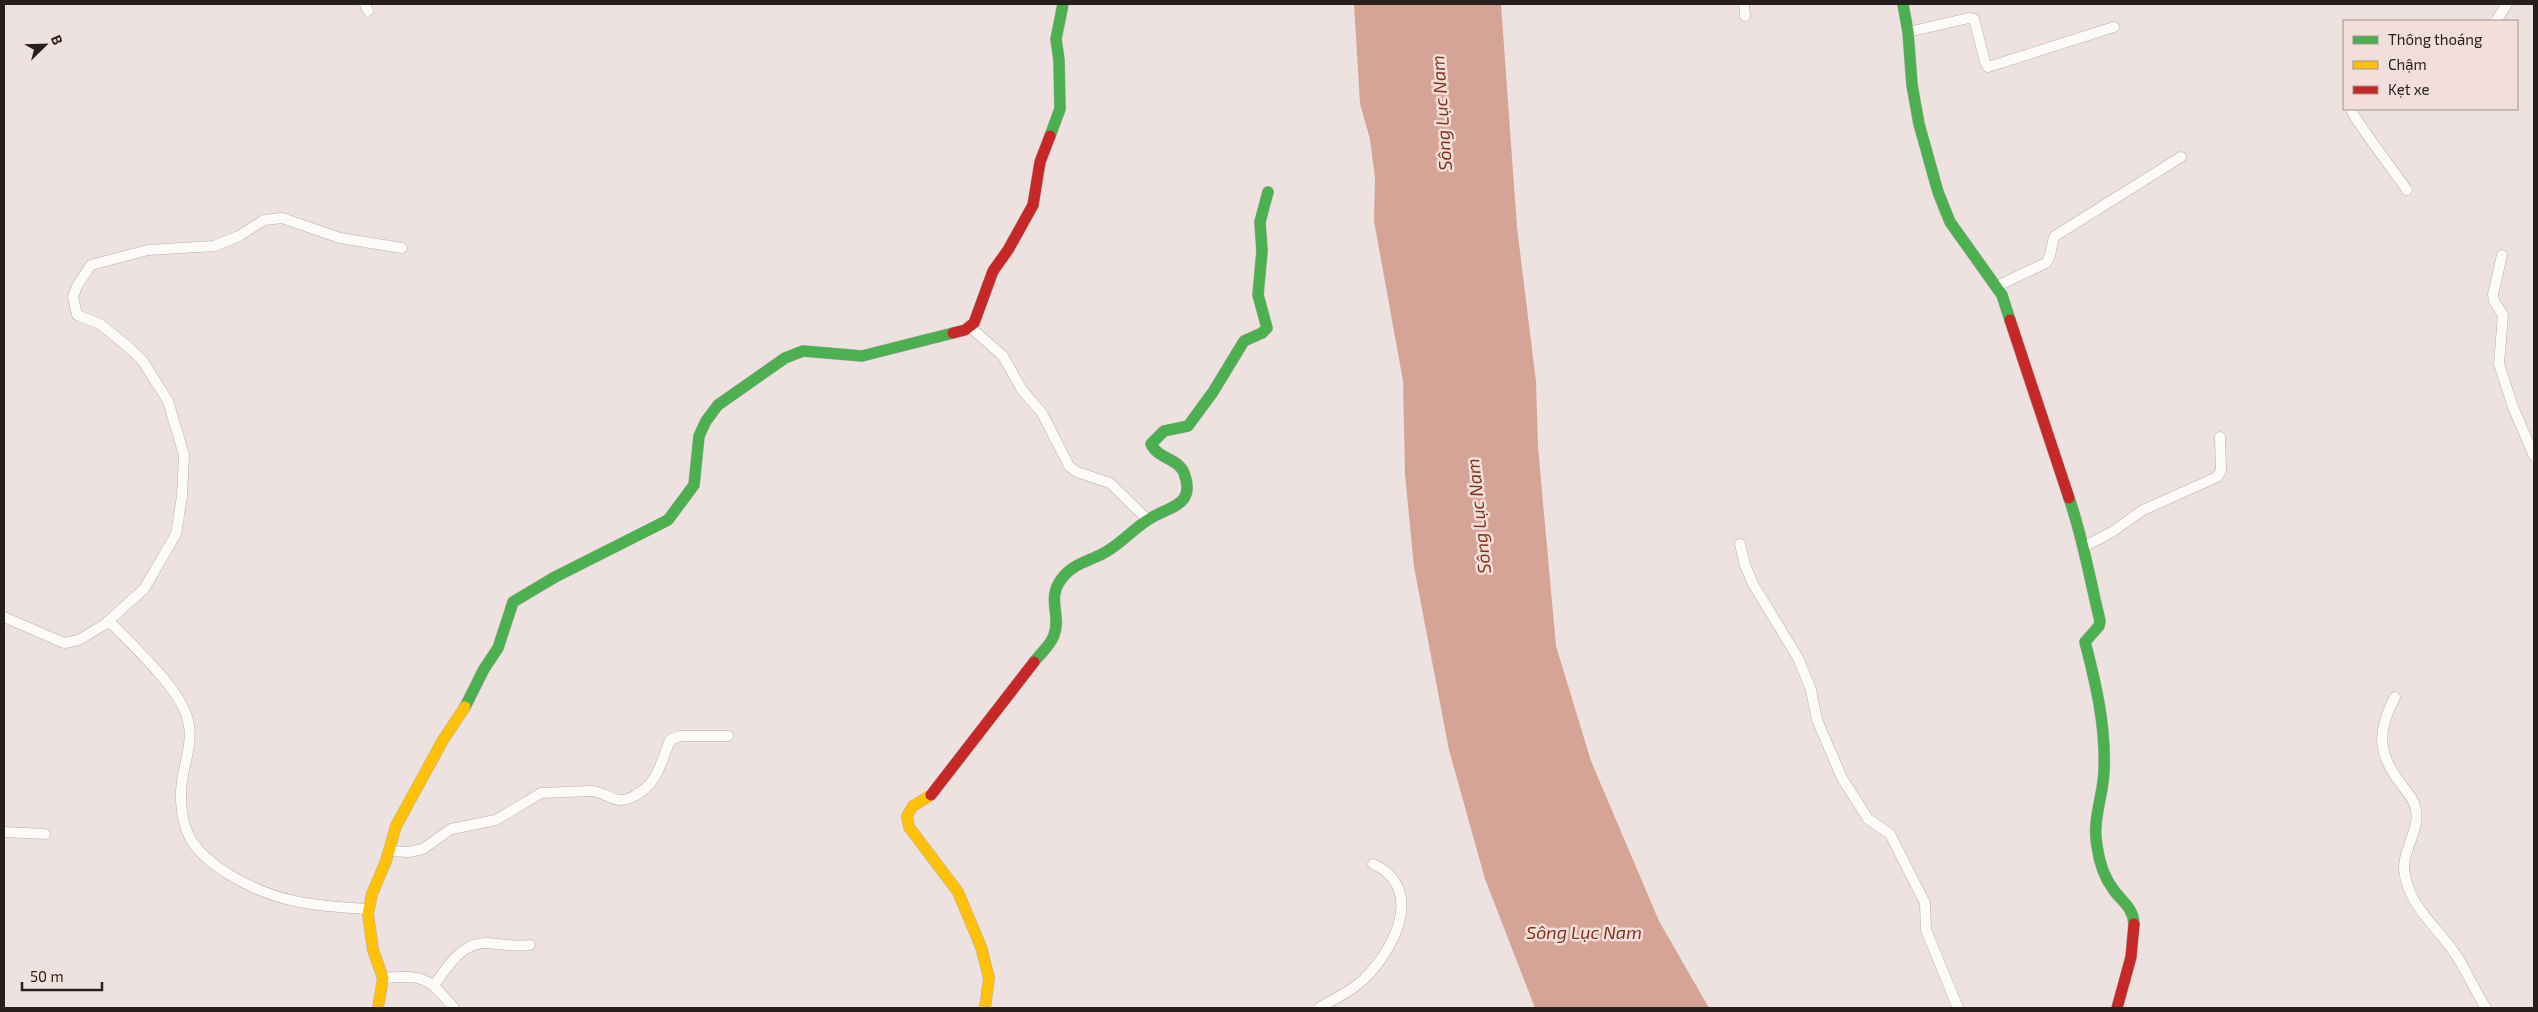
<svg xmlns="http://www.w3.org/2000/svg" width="2538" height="1012" font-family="'Exo 2',sans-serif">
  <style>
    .water { fill: #d6a497 }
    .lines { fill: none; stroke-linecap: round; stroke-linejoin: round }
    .street-casing { stroke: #b8b0ae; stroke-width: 11 }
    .fast-casing { stroke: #b8b0ae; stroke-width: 12 }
    .slow-casing { stroke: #b8b0ae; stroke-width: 12 }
    .jam-casing { stroke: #b8b0ae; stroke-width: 12 }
    .street { stroke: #fcfbfa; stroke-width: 10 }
    .fast { stroke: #4caf50; stroke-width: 11 }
    .slow { stroke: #ffc107; stroke-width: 11 }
    .jam { stroke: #c62828; stroke-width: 11 }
    .labels { text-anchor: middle; stroke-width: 5; stroke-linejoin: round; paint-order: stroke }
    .water-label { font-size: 18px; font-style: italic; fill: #83321f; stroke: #f3dfda }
  </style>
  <rect width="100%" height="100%" fill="#ede2e0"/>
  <polygon class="water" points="1354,4 1501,4 1517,227 1536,382 1538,447 1556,646 1591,761 1659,921 1709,1008 1535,1008 1485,879 1449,750 1414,567 1405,474 1403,381 1374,221 1375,178 1370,139 1360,104"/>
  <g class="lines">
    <g class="street-casing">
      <g id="street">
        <polyline points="365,4 368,11"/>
        <polyline points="1744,4 1745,16"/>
        <polyline points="2496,21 2507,4"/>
        <polyline points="1908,32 1969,18 1974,19 1985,62 1988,67 2114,27"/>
        <path d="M2351,109C2351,115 2399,178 2407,190"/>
        <polyline points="2502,255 2493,294 2494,301 2503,315 2499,364 2513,407 2534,456"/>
        <path d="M1997,286L2046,263C2053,255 2050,245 2055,236L2181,157"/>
        <polyline points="970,327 1003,356 1022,390 1042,413 1069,466 1077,472 1110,483 1148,520"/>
        <polyline points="1740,544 1745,565 1753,584 1798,658 1811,690 1817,720 1842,778 1868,819 1890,834 1925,903 1926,930 1958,1008"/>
        <polyline points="2083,547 2112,532 2143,510 2217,477 2221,471 2220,437"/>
        <polyline points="4,617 64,643 79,640 105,624 144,589 176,534 182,496 184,455 168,401 142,360 126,345 100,324 77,315 73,297 77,286 91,265 148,250 214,246 239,236 264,220 282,218 340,238 402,248"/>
        <path d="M109,621C132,645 175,684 186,714C197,743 180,767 181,796C181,836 197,855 230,875C276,903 315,906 367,909"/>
        <path d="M2395,697C2377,731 2377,753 2401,784C2407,792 2414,799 2416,810C2420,830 2403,849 2404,869C2408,907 2437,926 2456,955C2467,972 2475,991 2486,1008"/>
        <polyline points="4,832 45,834"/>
        <path d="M389,851L408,852L423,849L451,829L496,820L541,793L591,791C602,791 611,800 621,800C626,800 631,798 636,795C658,783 661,762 670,740L680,736H728"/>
        <path d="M383,978C424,975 428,977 454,1008"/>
        <path d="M434,985C448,967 461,942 487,943C502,944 514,947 530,945"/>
        <path d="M1319,1008C1334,999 1352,991 1364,979C1394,950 1426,888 1373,864"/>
      </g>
    </g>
    <g class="fast-casing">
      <g id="fast">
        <polyline points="1903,4 1908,32 1912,85 1919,124 1938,192 1950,222 2002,295 2010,320"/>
        <polyline points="1050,136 1060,109 1059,60 1056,39 1063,4"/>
        <path d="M2069,498C2083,538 2090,580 2100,621L2099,626L2085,642C2096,684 2106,727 2104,771C2103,797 2092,820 2097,846C2099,861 2104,877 2113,889C2122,902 2133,907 2134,924"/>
        <path d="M1034,662C1040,654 1051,645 1054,635C1062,615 1045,598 1063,577C1073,564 1089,561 1102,554C1121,545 1133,528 1151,518C1171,506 1196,505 1184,473C1178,458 1158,459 1151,444L1164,431L1188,426L1213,392L1244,341L1262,333L1267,328L1258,295L1262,251L1260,222L1268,192"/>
        <polyline points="465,707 484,669 498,648 513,602 555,577 668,520 694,485 699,436 706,421 718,405 785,358 803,351 862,356 953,333"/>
      </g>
    </g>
    <g class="slow-casing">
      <g id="slow">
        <polyline points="931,795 913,806 907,816 909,827 958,892 981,947 989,978 985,1008"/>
        <polyline points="378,1008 383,978 373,950 368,914 372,894 386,861 396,826 443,740 465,707"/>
      </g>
    </g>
    <g class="jam-casing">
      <g id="jam">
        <polyline points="2010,320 2069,498"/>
        <polyline points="953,333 965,330 974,323 993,271 1008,250 1033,205 1040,162 1050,136"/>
        <polyline points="931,795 1034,662"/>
        <polyline points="2117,1008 2131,957 2134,924"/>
      </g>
    </g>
    <use href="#street" class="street"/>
    <use href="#fast" class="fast"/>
    <use href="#slow" class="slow"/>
    <use href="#jam" class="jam"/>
  </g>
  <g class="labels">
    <g class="water-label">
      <text transform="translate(1442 113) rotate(-94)" y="6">Sông Lục Nam</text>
      <text transform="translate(1479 516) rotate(-96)" y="6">Sông Lục Nam</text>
      <text x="1584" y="939">Sông Lục Nam</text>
    </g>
  </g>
  <rect width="2538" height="1012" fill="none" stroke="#261f1d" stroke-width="10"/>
  <rect x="2343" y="20" width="175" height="90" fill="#f3dfda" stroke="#a1928e"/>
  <rect x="2353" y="36" width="25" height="8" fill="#4caf50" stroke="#a1928e"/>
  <text x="2388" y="45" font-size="15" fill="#261f1d">Thông thoáng</text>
  <rect x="2353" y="61" width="25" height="8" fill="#ffc107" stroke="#a1928e"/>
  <text x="2388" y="70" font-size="15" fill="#261f1d">Chậm</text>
  <rect x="2353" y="86" width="25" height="8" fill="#c62828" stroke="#a1928e"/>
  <text x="2388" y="95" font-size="15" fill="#261f1d">Kẹt xe</text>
  <g transform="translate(45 45) rotate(67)" stroke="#f3dfda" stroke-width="4" paint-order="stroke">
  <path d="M0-4L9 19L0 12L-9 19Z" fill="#261f1d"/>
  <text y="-8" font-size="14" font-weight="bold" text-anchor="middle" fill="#261f1d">B</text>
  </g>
  <path d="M22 982v8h80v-8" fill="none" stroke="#261f1d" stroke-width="2.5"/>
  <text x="30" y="982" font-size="15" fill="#261f1d" stroke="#f3dfda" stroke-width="4" paint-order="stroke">50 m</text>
</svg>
